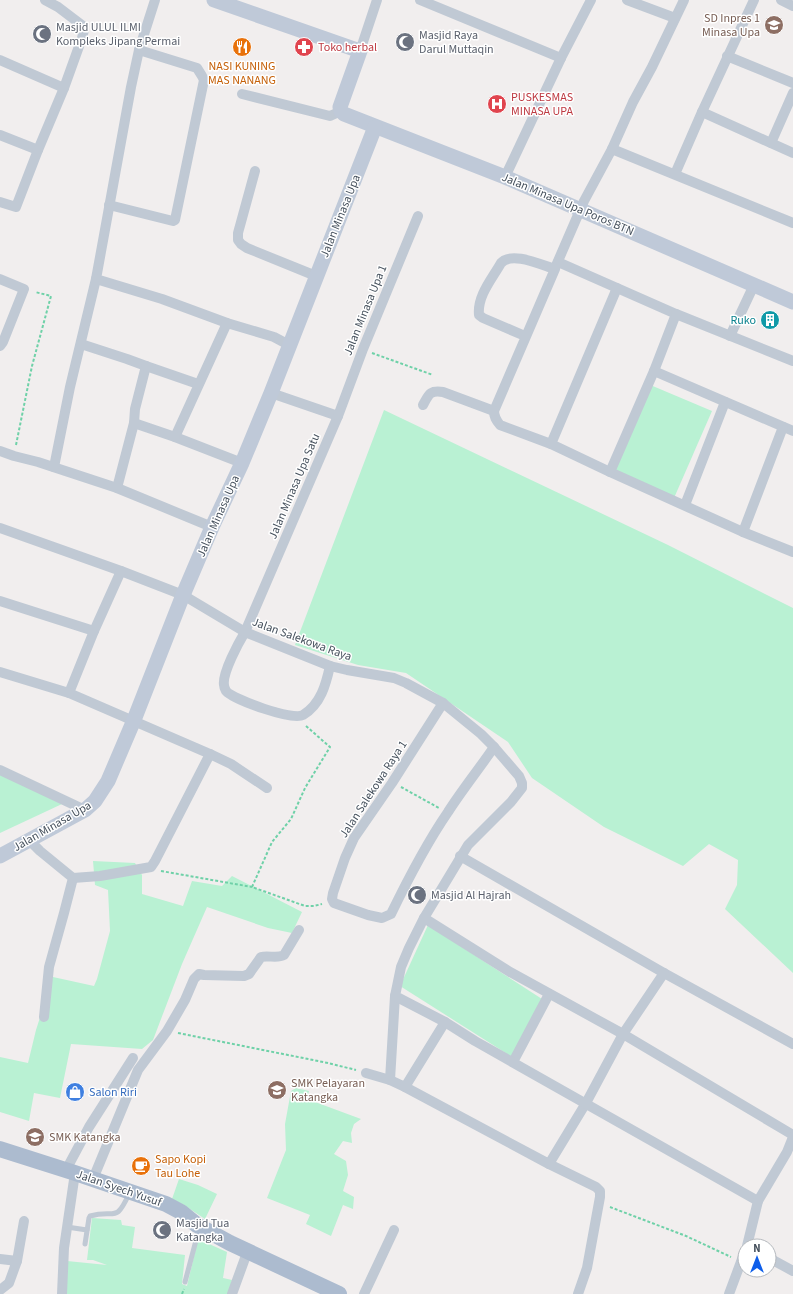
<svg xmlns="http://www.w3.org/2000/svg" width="793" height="1294" font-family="'Source Sans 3',sans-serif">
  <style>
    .green { fill: #b9f1d3 }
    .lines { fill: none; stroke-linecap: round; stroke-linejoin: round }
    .path { stroke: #6fd1a8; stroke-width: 2; stroke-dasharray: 3 2; stroke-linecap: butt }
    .lane { stroke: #c0c9d4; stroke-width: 5 }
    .street { stroke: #c0c9d4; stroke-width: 10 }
    .secondary { stroke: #bfc9d8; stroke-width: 15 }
    .primary { stroke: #acbbcf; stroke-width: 16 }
    .labels { text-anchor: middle; stroke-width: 3; stroke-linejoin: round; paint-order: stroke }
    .education-label { font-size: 12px; fill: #785e54; stroke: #fff; text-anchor: start }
    .worship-label { font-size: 12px; fill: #5b616d; stroke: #fff; text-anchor: start }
    .health-label { font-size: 12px; fill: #be3a42; stroke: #fff; text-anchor: start }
    .food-label { font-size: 12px; fill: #c56008; stroke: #fff }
    .street-label { font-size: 12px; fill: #45505c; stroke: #fff }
    .culture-label { font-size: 12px; fill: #0d838f; stroke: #fff; text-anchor: end }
    .shop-label { font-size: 12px; fill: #366cbe; stroke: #fff; text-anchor: start }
  </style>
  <rect width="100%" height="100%" fill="#f1eeee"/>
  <g class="green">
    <polygon points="648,384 712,411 674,498 611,471"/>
    <polygon points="384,410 668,545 793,608 793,973 725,909 737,885 738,860 709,844 683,866 604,827 532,778 508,742 406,673 358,665 295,645"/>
    <polygon points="0,772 62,804 0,833"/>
    <polygon points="93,861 135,863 142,875 142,894 183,906 192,881 222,886 232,876 302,912 292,933 268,928 207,907 182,964 153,1040 142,1049 71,1044 60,1098 34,1093 29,1121 0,1112 0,1057 28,1063 36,1030 53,977 94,986 97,979 110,931 108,890 95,885"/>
    <polygon points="428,925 542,999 512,1057 400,986"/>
    <polygon points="296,1088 309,1091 307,1099 361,1119 354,1124 351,1133 352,1143 343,1141 334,1154 346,1161 348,1175 343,1191 354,1197 353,1209 343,1205 331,1236 306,1224 310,1215 267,1198 286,1150 285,1124 291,1091"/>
    <polygon points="179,1179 198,1185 217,1194 205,1219 184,1205 172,1199"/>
    <polygon points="92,1218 121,1220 122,1225 135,1227 132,1248 185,1255 182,1284 187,1286 198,1239 227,1252 223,1278 232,1280 228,1294 65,1294 67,1261 107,1265 93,1260 87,1260"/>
  </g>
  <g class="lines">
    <g class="path">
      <polyline points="372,353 433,375"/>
      <polyline points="16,445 32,366 51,296 35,292"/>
      <polyline points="306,726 330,747 305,788 291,819 272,842 252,887 305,906 314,906 322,904"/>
      <polyline points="401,787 439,808"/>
      <polyline points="161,871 252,887"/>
      <polyline points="178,1033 328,1063 356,1070"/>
      <polyline points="610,1207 686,1236 731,1257"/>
      <polyline points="182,1294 184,1289"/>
    </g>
    <g class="lane">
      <polyline points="67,1227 87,1230"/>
      <path d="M85,1244L89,1218L90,1216C116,1209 115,1224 129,1194"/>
      <polyline points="185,1282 199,1229"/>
    </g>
    <g class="street">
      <polyline points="155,0 139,50 131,87 96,279 162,299 227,323 274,337 289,345"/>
      <polyline points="420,0 561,58"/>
      <polyline points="627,0 675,18"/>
      <polyline points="781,0 793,6"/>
      <polyline points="360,51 377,0"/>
      <polyline points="727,56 793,83"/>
      <polyline points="0,60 64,88"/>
      <polyline points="242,94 330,116 341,111"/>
      <polyline points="702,112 793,153"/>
      <polyline points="0,135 38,150 64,88 82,38 84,30 83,26 58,7 45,0"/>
      <polyline points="771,143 793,93"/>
      <polyline points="612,149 793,223"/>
      <polyline points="255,171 238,233 238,240 241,244 247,248 316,276"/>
      <polyline points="675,174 702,112 754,0"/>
      <polyline points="505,177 561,58 591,0"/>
      <polyline points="0,202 16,207 38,150"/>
      <polyline points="109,205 173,221 175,220 204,80 202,76 197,68 139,50"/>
      <polyline points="558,262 676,314 654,371 610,472 743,532 793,552"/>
      <polyline points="555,268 584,201 612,149 633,102 652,67 684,0"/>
      <polyline points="0,279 24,289 3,342 0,346"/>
      <polyline points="676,314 793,361"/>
      <polyline points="227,323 175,437 242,463"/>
      <path d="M525,336L483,318L479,315C477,296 492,279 501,263C512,251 541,265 555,269L494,411C494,417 496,420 500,425L551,444"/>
      <polyline points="730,336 754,285"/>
      <polyline points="81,344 127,359 146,366 135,409 134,423 117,488"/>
      <polyline points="146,366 198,384"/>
      <polyline points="654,371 793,431"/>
      <path d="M271,393L338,416L245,632C239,642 222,673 224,685C224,687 225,689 226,691C234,700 293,721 303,715C321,704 326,684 330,666"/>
      <path d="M423,405C429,394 430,390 443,392L494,411"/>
      <polyline points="338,416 363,349 418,216"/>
      <polyline points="134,423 175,437"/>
      <polyline points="0,451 14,456 38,462 117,488 212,527"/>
      <polyline points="54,467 70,387 96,279"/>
      <polyline points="610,472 551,444 617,288"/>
      <polyline points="685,505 725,402"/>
      <polyline points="0,528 121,571 183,595 245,632 330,666 347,670 394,678 406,683 443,703 481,734 494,747 519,776 522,783 522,788 511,802 468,845 424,918"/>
      <polyline points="743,532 783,427"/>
      <polyline points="121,571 94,631 69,693 210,754 231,764 267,788"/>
      <polyline points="0,601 94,631"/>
      <polyline points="0,672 69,693"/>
      <path d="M443,703L392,783L354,838L345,858L333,893L332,899L334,903L368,915L382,918L391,914C408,879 426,844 448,812C462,790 479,769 494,747"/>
      <polyline points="0,770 85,810"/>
      <polyline points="29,840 40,851 73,878 64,913 49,967 44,1017"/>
      <polyline points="460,856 664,973 793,1044"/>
      <polyline points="73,878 100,876 151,867 155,861 210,754"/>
      <polyline points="513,1062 549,994"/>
      <polyline points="366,1073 390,1080 405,1087 549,1164 586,1103 623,1034 664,973"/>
      <polyline points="390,1080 395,996"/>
      <polyline points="405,1087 445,1022"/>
      <polyline points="549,1164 596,1187 600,1191 600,1197 587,1268 578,1294"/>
      <polyline points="66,1170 89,1127 133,1058"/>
      <path d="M93,1179L138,1070L167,1031L185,1000L194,979L199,974L204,975L244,976L249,974L261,957C269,955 277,959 284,955L299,930"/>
      <polyline points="758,1201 475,1041 445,1022 395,996 401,967 409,948 424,918 510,972 623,1034 793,1135"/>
      <polyline points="747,1246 758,1201 787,1152 793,1137"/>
      <polyline points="769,1258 793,1271"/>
      <polyline points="0,1259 17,1261 9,1283 0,1290"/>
      <polyline points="17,1261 24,1221"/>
      <polyline points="62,1294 64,1248 75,1173"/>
      <polyline points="232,1294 248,1250"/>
      <polyline points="364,1294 394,1230"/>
      <polyline points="729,1294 745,1251"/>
    </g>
    <g class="secondary">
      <polyline points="214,0 360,51 340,107 341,111 344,114 505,177 793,302"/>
      <polyline points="0,856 85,810 95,801 108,781 134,720 183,595 212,527 242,463 271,393 375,127"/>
    </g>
    <polyline class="primary" points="0,1149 75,1173 166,1204 181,1212 197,1225 230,1243 339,1294"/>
  </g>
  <defs>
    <g id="school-disc" transform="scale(1)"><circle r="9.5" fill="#8d6e63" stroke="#fff"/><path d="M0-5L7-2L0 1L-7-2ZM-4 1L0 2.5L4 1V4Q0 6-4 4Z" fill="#fff"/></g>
    <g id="mosque-disc" transform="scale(1)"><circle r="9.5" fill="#6b7280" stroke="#fff"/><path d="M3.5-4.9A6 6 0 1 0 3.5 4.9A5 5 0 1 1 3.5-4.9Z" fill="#fff"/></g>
    <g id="restaurant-disc" transform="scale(1)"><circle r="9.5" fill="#e8710a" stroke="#fff"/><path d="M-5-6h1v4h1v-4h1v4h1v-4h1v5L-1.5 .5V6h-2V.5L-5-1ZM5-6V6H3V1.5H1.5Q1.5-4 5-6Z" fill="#fff"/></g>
    <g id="pharmacy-disc" transform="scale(1)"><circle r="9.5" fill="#e0444e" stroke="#fff"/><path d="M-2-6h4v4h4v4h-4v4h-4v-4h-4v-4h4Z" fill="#fff"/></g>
    <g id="hospital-disc" transform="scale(1)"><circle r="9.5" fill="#e0444e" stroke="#fff"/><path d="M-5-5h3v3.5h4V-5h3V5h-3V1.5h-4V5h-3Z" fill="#fff"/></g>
    <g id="building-disc" transform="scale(1)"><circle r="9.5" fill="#0f9aa8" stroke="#fff"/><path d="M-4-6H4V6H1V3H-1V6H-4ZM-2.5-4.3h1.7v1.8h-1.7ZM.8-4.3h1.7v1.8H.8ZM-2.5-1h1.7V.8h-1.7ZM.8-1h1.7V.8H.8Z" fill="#fff"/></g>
    <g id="shop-disc" transform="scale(1)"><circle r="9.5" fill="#3f7fe0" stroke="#fff"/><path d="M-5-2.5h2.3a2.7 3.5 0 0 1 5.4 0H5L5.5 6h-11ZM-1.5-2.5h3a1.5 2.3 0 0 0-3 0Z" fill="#fff"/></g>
    <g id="cafe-disc" transform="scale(1)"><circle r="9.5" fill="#e8710a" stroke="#fff"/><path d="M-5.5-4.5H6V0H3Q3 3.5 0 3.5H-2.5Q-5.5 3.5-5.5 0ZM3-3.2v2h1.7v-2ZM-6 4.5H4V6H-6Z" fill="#fff"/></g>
  </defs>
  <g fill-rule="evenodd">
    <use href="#school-disc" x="774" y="25"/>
    <use href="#mosque-disc" x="42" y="34"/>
    <use href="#mosque-disc" x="405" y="42"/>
    <use href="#restaurant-disc" x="242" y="47"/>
    <use href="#pharmacy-disc" x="304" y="47"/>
    <use href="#hospital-disc" x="497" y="104"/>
    <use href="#building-disc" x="770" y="320"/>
    <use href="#mosque-disc" x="417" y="895"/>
    <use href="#school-disc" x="277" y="1090"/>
    <use href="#shop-disc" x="75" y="1092"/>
    <use href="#school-disc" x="35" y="1137"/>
    <use href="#cafe-disc" x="141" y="1166"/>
    <use href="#mosque-disc" x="162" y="1230"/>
  </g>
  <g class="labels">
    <g class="education-label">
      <text x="760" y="22" text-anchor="end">SD Inpres 1<tspan x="760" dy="14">Minasa Upa</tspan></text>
      <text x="291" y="1087">SMK Pelayaran<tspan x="291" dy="14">Katangka</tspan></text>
      <text x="49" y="1141">SMK Katangka</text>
    </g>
    <g class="worship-label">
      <text x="56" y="31">Masjid ULUL ILMI<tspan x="56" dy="14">Kompleks Jipang Permai</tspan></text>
      <text x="419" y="39">Masjid Raya<tspan x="419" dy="14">Darul Muttaqin</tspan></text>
      <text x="431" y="899">Masjid Al Hajrah</text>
      <text x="176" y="1227">Masjid Tua<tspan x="176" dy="14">Katangka</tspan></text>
    </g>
    <g class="health-label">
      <text x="318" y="51">Toko herbal</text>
      <text x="511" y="101">PUSKESMAS<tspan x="511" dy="14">MINASA UPA</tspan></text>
    </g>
    <g class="food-label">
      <text x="242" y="70">NASI KUNING<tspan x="242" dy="14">MAS NANANG</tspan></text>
      <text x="155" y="1163" text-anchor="start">Sapo Kopi<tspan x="155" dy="14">Tau Lohe</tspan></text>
    </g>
    <g class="street-label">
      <text transform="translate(568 204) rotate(23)" y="4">Jalan Minasa Upa Poros BTN</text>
      <text transform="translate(340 216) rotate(-68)" y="4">Jalan Minasa Upa</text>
      <text transform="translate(365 310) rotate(-68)" y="4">Jalan Minasa Upa 1</text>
      <text transform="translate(294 486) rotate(-67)" y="4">Jalan Minasa Upa Satu</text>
      <text transform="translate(218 516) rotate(-66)" y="4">Jalan Minasa Upa</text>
      <text transform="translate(302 639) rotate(20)" y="4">Jalan Salekowa Raya</text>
      <text transform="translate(373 789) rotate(-57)" y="4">Jalan Salekowa Raya 1</text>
      <text transform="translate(52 826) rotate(-30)" y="4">Jalan Minasa Upa</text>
      <text transform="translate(119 1188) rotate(19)" y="4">Jalan Syech Yusuf</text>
    </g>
    <g class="culture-label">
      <text x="756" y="324">Ruko</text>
    </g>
    <g class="shop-label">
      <text x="89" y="1096">Salon Riri</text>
    </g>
  </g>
  <g transform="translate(757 1258)"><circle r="19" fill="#ffffff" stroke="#b5b9be"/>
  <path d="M0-3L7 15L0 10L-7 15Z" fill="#0e5eea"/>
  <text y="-6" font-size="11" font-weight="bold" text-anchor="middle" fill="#45505c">N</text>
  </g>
</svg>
